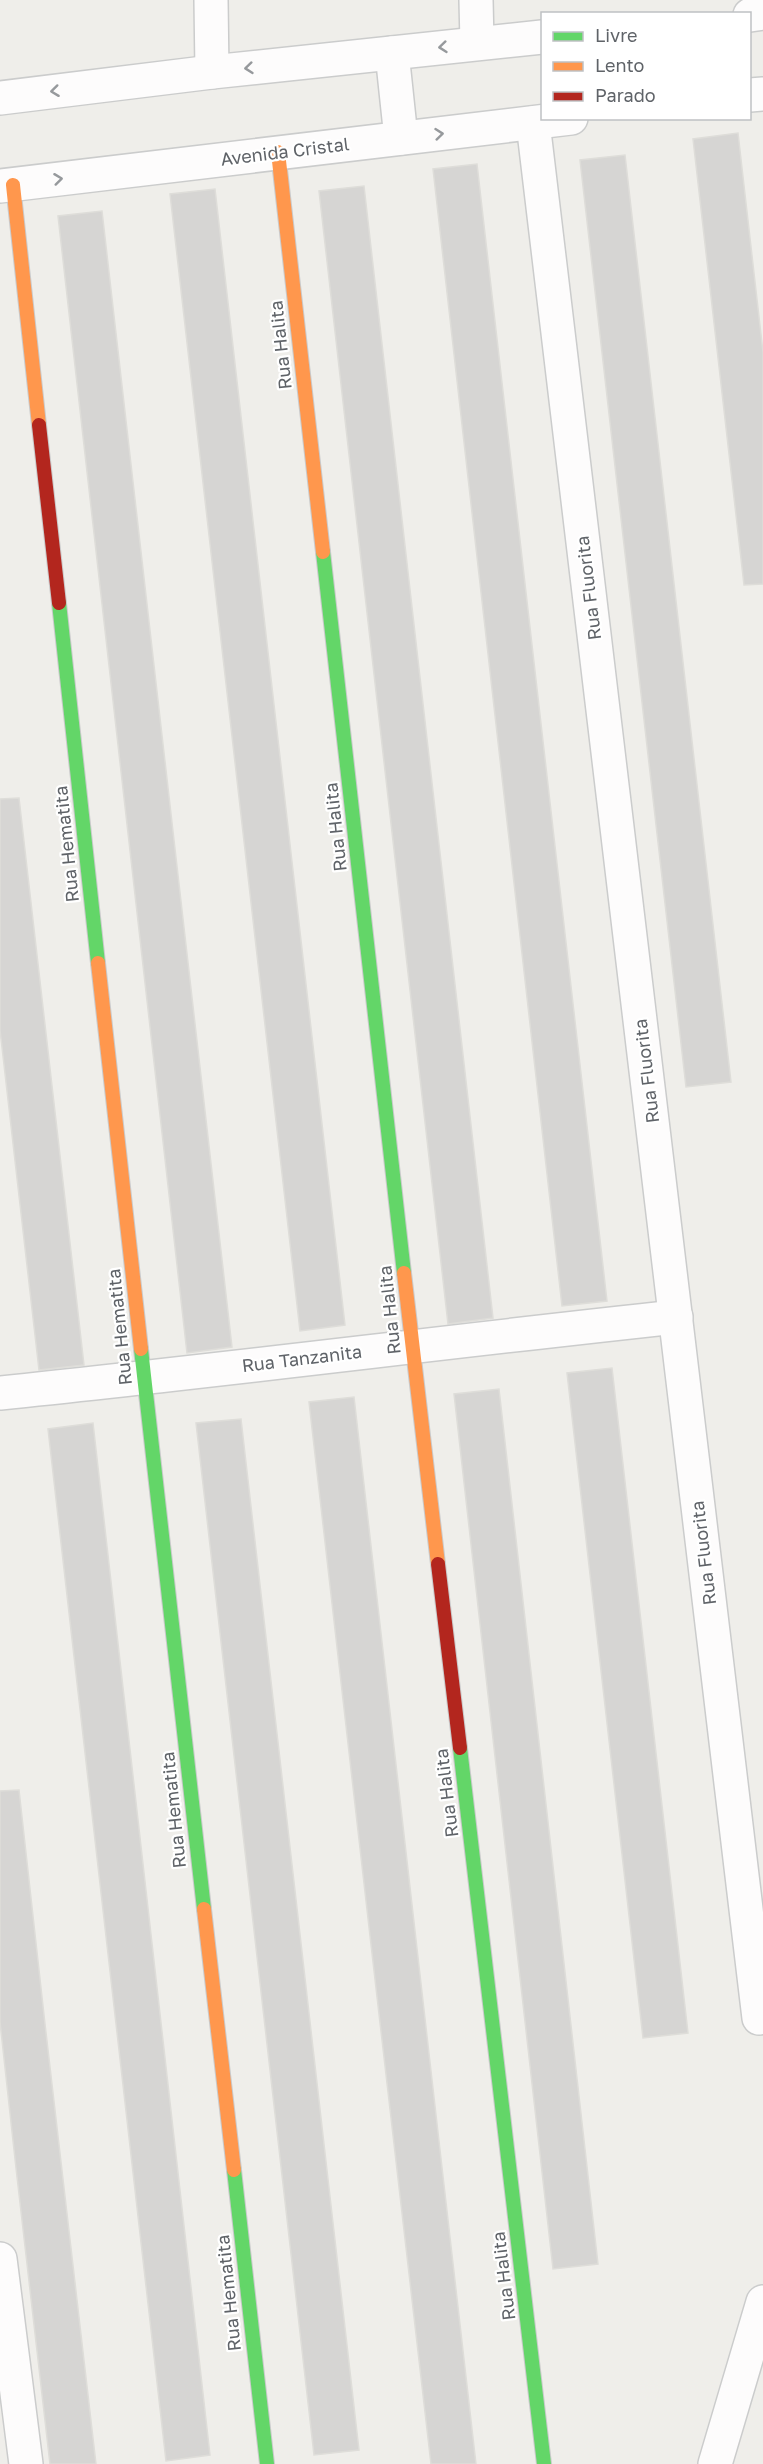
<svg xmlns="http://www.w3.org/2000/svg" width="763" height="2464" font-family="'Golos Text',sans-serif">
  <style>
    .building { fill: #d6d5d3; stroke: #deddd9; stroke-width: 1.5 }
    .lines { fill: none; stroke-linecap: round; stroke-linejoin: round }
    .street-casing { stroke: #cbcccc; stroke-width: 36 }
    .fast-casing { stroke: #cacacb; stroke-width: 16 }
    .slow-casing { stroke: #cacacb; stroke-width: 16 }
    .jam-casing { stroke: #cacacb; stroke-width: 16 }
    .street { stroke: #fdfcfc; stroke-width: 33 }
    .fast { stroke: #63d668; stroke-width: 14 }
    .slow { stroke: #ff974d; stroke-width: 14 }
    .jam { stroke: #b3261e; stroke-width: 14 }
    .oneway { stroke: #96999c }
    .labels { text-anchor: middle; stroke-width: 4.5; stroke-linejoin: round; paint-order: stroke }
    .street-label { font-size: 18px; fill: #5f6368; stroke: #fff }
  </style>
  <rect width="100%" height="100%" fill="#efeeea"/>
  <g class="building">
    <polygon points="738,133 763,352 763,584 744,585 693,139"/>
    <polygon points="625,155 731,1082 686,1087 580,160"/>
    <polygon points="477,164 607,1301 562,1306 433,169"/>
    <polygon points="364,186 493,1318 448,1324 319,191"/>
    <polygon points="215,189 345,1325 300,1331 170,194"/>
    <polygon points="102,211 232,1347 187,1353 58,216"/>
    <polygon points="19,798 84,1365 39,1370 0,1030 0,799"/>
    <polygon points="612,1368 688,2033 643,2038 567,1373"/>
    <polygon points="499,1389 598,2264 553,2269 454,1394"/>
    <polygon points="354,1397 444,2185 476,2464 431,2464 373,1962 309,1402"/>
    <polygon points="241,1419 359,2450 314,2455 196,1423"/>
    <polygon points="93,1423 210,2455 166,2461 48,1429"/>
    <polygon points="19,1790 45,2024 96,2464 50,2464 16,2168 0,2022 0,1791"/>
  </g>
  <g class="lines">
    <g class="street-casing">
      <g id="street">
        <polyline points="211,0 212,72"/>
        <polyline points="476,0 477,43"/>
        <polyline points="750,15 763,13"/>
        <polyline points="392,53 401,138"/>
        <polyline points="750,95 763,94"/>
        <polyline points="0,98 212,72 542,37"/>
        <polyline points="533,123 759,2018"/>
        <polyline points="0,186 571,118"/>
        <path d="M0,1393C226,1370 451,1341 676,1317"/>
        <polyline points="0,2259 26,2464"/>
        <polyline points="715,2464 763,2302"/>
      </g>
    </g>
    <g class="fast-casing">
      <g id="fast">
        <polyline points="323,552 404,1273"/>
        <polyline points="59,603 98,963"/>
        <polyline points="141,1349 204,1909"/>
        <polyline points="460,1748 544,2464"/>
        <polyline points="234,2170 267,2464"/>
      </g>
    </g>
    <g class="slow-casing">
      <g id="slow">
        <polyline points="278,152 323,552"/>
        <polyline points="13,185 39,425"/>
        <polyline points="98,963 141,1349"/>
        <polyline points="404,1273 438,1564"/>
        <polyline points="204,1909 234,2170"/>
      </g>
    </g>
    <g class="jam-casing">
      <g id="jam">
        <polyline points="39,425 59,603"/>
        <polyline points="438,1564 460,1748"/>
      </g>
    </g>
    <use href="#street" class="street"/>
    <use href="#fast" class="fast"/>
    <use href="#slow" class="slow"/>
    <use href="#jam" class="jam"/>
  </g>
  <defs><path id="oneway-chevron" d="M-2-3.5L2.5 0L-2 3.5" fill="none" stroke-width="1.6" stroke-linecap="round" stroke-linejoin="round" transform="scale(1.5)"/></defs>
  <g class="oneway">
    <use href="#oneway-chevron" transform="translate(443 47) rotate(174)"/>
    <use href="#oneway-chevron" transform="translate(249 68) rotate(174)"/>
    <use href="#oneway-chevron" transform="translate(55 91) rotate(173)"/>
    <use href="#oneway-chevron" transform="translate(439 134) rotate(-6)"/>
    <use href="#oneway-chevron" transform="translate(58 179) rotate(-7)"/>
  </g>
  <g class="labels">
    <g class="street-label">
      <text transform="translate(285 152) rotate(-7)" y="6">Avenida Cristal</text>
      <text transform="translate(281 345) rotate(-96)" y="6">Rua Halita</text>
      <text transform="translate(589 588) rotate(-97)" y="6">Rua Fluorita</text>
      <text transform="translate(336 827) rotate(-96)" y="6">Rua Halita</text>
      <text transform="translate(67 844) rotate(-96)" y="6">Rua Hematita</text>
      <text transform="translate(647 1071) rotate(-97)" y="6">Rua Fluorita</text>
      <text transform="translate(390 1310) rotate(-96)" y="6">Rua Halita</text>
      <text transform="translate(120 1327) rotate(-96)" y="6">Rua Hematita</text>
      <text transform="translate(302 1359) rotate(-7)" y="6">Rua Tanzanita</text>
      <text transform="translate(704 1553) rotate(-97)" y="6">Rua Fluorita</text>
      <text transform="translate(447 1793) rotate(-97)" y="6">Rua Halita</text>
      <text transform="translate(174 1810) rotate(-96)" y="6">Rua Hematita</text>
      <text transform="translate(504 2276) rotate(-97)" y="6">Rua Halita</text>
      <text transform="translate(229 2293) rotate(-96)" y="6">Rua Hematita</text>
    </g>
  </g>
  <rect x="541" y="12" width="210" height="108" fill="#ffffff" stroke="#bfc1c3" stroke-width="1.5"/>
  <rect x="553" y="32" width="30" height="9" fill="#63d668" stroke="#bfc1c3" stroke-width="1.5"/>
  <text x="595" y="42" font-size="18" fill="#5f6368">Livre</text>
  <rect x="553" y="62" width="30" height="9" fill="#ff974d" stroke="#bfc1c3" stroke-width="1.5"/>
  <text x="595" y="72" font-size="18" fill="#5f6368">Lento</text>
  <rect x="553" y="92" width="30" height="9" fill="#b3261e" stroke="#bfc1c3" stroke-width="1.5"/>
  <text x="595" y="102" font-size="18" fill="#5f6368">Parado</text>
</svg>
